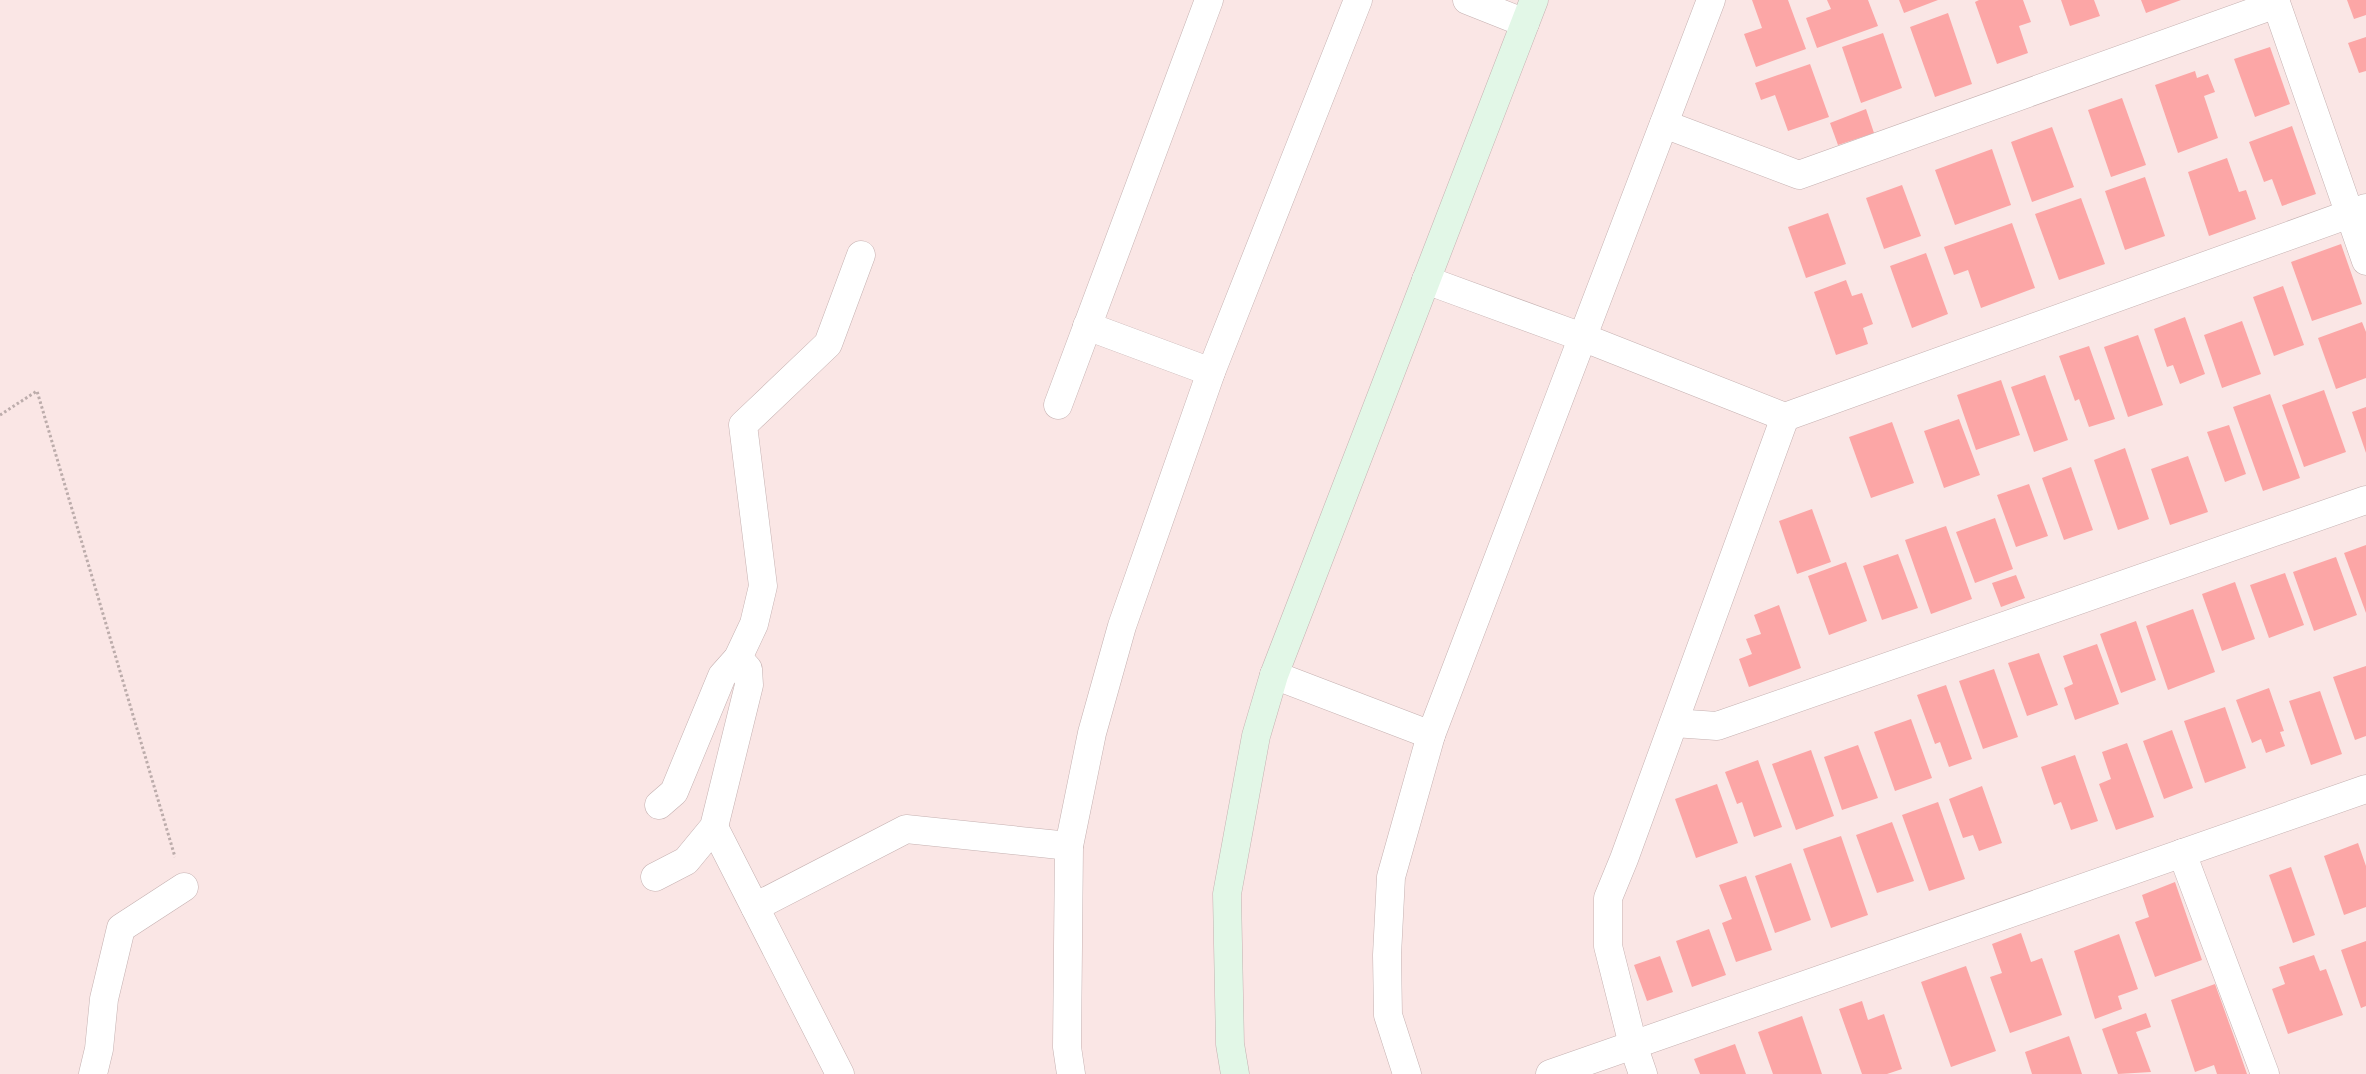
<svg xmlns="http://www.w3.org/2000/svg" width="2366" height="1074" font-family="Manrope,sans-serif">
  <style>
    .building { fill: #fca6a6 }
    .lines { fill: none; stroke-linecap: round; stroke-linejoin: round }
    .street-casing { stroke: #c5b1b1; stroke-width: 29 }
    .secondary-casing { stroke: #c5b1b1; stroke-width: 29 }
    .path { stroke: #bcacab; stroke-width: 3; stroke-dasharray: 2.5 2.5; stroke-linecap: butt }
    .street { stroke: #fff; stroke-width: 28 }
    .secondary { stroke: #e2f7e7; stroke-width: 28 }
  </style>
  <rect width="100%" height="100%" fill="#fae6e5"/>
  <g class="building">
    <polygon points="1752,0 1788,0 1806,49 1756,67 1744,34 1762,28"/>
    <polygon points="1827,0 1868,0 1878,26 1817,48 1806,18 1831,9"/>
    <polygon points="1899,0 1938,0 1904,13"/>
    <polygon points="1979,0 2023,0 2031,22 2019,26 2028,53 1997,64 1975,2"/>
    <polygon points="2061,0 2094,0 2100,16 2070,26"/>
    <polygon points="2141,0 2181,0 2146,13"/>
    <polygon points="2347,0 2366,0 2366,15 2354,19"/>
    <polygon points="1948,13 1972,84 1935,97 1910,27"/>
    <polygon points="1883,33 1902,88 1861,103 1842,47"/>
    <polygon points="2366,37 2366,71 2359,73 2348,43"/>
    <polygon points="2270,47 2290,104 2255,117 2234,59"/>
    <polygon points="1810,64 1829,117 1788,131 1775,95 1761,100 1755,83"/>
    <polygon points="2195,71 2197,78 2208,74 2215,92 2204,96 2218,138 2178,153 2155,85"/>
    <polygon points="2122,98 2146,165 2111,177 2088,110"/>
    <polygon points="1866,109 1874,133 1838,145 1830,123"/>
    <polygon points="2292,126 2316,194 2282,206 2272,179 2264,182 2249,142"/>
    <polygon points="2052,127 2074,187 2032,202 2011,142"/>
    <polygon points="1992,149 2011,205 1955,225 1935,170"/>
    <polygon points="2227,158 2239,192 2246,190 2256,219 2209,236 2188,172"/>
    <polygon points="2145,177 2165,236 2125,250 2105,191"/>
    <polygon points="1902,185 1921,236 1884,249 1866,198"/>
    <polygon points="2081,198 2105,264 2059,280 2035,214"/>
    <polygon points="1828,213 1846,264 1806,278 1788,227"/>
    <polygon points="2012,223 2035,288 1981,308 1968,270 1954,275 1944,247"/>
    <polygon points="2341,244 2362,304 2312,321 2291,262"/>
    <polygon points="1926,253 1948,314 1912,328 1890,266"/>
    <polygon points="1846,280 1852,296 1862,293 1873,324 1863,328 1868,344 1836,355 1814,292"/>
    <polygon points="2283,286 2304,345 2274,356 2253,297"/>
    <polygon points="2185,317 2205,374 2180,384 2173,365 2167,367 2154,329"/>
    <polygon points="2242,321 2261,374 2222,388 2204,335"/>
    <polygon points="2362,322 2366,332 2366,378 2336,389 2318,338"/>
    <polygon points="2138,335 2163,405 2128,417 2104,347"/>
    <polygon points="2089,346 2115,419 2089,427 2079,399 2075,401 2059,356"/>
    <polygon points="2045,375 2068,440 2034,452 2011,387"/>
    <polygon points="2001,380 2020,435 1976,450 1957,395"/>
    <polygon points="2324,390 2346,452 2304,467 2282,405"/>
    <polygon points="2270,394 2300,478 2263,491 2233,407"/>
    <polygon points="2366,407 2366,453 2352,412"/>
    <polygon points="1959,419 1980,475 1944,488 1924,431"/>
    <polygon points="1892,422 1914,483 1871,498 1849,437"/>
    <polygon points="2229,425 2246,474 2225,482 2207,432"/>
    <polygon points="2125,448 2149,519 2118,530 2094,460"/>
    <polygon points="2188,456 2208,512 2170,525 2151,469"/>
    <polygon points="2071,467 2093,530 2064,540 2042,478"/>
    <polygon points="2029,484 2048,536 2016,547 1997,495"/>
    <polygon points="1812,509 1831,562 1797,574 1779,521"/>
    <polygon points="1995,518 2013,569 1975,583 1956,532"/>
    <polygon points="1946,526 1972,599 1931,614 1905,540"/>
    <polygon points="2366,545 2366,613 2344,553"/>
    <polygon points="1898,554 1918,608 1882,620 1863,566"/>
    <polygon points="2336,557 2357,615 2314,631 2293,572"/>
    <polygon points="1846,562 1867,621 1829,635 1808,576"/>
    <polygon points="2285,573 2304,625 2269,638 2250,585"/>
    <polygon points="2016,575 2025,598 2001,607 1992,583"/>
    <polygon points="2235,582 2255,639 2222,651 2202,594"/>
    <polygon points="1779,605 1801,668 1749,687 1739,659 1752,654 1746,639 1761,634 1754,615"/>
    <polygon points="2193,609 2215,672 2168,690 2146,626"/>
    <polygon points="2136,621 2156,680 2121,693 2100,634"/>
    <polygon points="2097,644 2119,704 2075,720 2064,688 2073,684 2063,656"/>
    <polygon points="2039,653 2058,705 2027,716 2008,663"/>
    <polygon points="2366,666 2366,736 2355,740 2333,677"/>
    <polygon points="1994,669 2018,737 1983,749 1959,681"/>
    <polygon points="1946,685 1972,759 1949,767 1940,742 1935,744 1917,695"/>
    <polygon points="2269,688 2284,731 2280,732 2285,746 2266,753 2261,739 2252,743 2236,700"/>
    <polygon points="2320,691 2342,754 2311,765 2289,701"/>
    <polygon points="2225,707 2246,768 2205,783 2184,721"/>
    <polygon points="1911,719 1932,778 1895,791 1874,732"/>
    <polygon points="2172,730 2193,788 2164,799 2143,741"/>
    <polygon points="2127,743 2154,817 2116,830 2099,784 2111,779 2102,752"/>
    <polygon points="1858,745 1878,798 1842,810 1824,757"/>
    <polygon points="1811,750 1834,816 1796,830 1772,764"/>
    <polygon points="2075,755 2098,821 2071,830 2061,802 2054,805 2041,767"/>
    <polygon points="1758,760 1782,827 1754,837 1742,802 1737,804 1725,772"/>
    <polygon points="1717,784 1738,843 1696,858 1675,799"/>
    <polygon points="1982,786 2002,843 1979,851 1973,835 1963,838 1949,799"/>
    <polygon points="1938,802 1965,879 1929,891 1902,815"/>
    <polygon points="1892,822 1914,881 1877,893 1856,835"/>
    <polygon points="1841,836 1868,915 1831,928 1803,849"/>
    <polygon points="2358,843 2366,866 2366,907 2344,915 2324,856"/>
    <polygon points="1791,863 1811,920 1775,933 1755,876"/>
    <polygon points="2291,867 2315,935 2293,943 2269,875"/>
    <polygon points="1746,876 1772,950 1736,962 1722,923 1732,919 1719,885"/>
    <polygon points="2175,882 2202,960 2155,977 2135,922 2149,917 2142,895"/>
    <polygon points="1709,929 1726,975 1692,987 1676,941"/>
    <polygon points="2021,933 2031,962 2042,958 2062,1015 2010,1033 1990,977 2002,973 1992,944"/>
    <polygon points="2119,934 2138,989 2118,996 2122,1009 2095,1019 2074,951"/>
    <polygon points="2366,941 2366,1006 2361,1008 2341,950"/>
    <polygon points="2314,955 2320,971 2326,969 2343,1015 2288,1034 2272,989 2285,984 2279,967"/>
    <polygon points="1660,956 1673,992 1647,1001 1634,965"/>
    <polygon points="1966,966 1996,1051 1951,1067 1921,982"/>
    <polygon points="2215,984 2238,1048 2247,1074 2217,1074 2214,1065 2195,1072 2171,1000"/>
    <polygon points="1862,1001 1868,1020 1884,1014 1902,1069 1887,1074 1862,1074 1839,1009"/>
    <polygon points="2146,1013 2151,1027 2136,1032 2151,1072 2118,1074 2102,1029"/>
    <polygon points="1802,1016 1822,1074 1773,1074 1758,1032"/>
    <polygon points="2069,1036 2082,1074 2032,1074 2025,1052"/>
    <polygon points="1735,1044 1746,1074 1700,1074 1694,1059"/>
  </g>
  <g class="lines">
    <g class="street-casing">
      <g id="street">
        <polyline points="1467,0 1525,23"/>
        <polyline points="2275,0 2366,261"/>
        <polyline points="1664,124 1799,175 2276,4"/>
        <polyline points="1426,280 1582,337 1785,417 2366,208"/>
        <polyline points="1087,326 1211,372"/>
        <polyline points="1058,405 1209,0"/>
        <polyline points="1274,675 1431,735"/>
        <polyline points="1674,723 1717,726 2366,500"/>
        <polyline points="659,805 674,792 722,676 738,658 754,624 763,586 743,425 828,344 861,255"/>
        <polyline points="714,827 840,1074"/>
        <polyline points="2182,853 2265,1074"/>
        <polyline points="655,877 686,861 714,827 749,685 748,669 738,658"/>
        <polyline points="755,907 906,829 1069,846"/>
        <polyline points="93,1074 99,1049 104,999 121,928 184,887"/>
        <polyline points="1071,1074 1067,1047 1069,846 1092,733 1122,626 1211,372 1358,0"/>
        <polyline points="1407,1074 1388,1015 1387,955 1391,877 1431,735 1711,0"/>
        <polyline points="1550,1074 2366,789"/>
        <polyline points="1643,1074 1633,1045 1608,946 1608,898 1624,859 1785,417"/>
      </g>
    </g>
    <g class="secondary-casing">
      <polyline id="secondary" points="1235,1074 1230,1044 1227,894 1256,736 1274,675 1534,0"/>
    </g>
    <polyline class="path" points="0,415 37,391 175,857"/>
    <use href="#street" class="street"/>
    <use href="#secondary" class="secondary"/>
  </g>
</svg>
